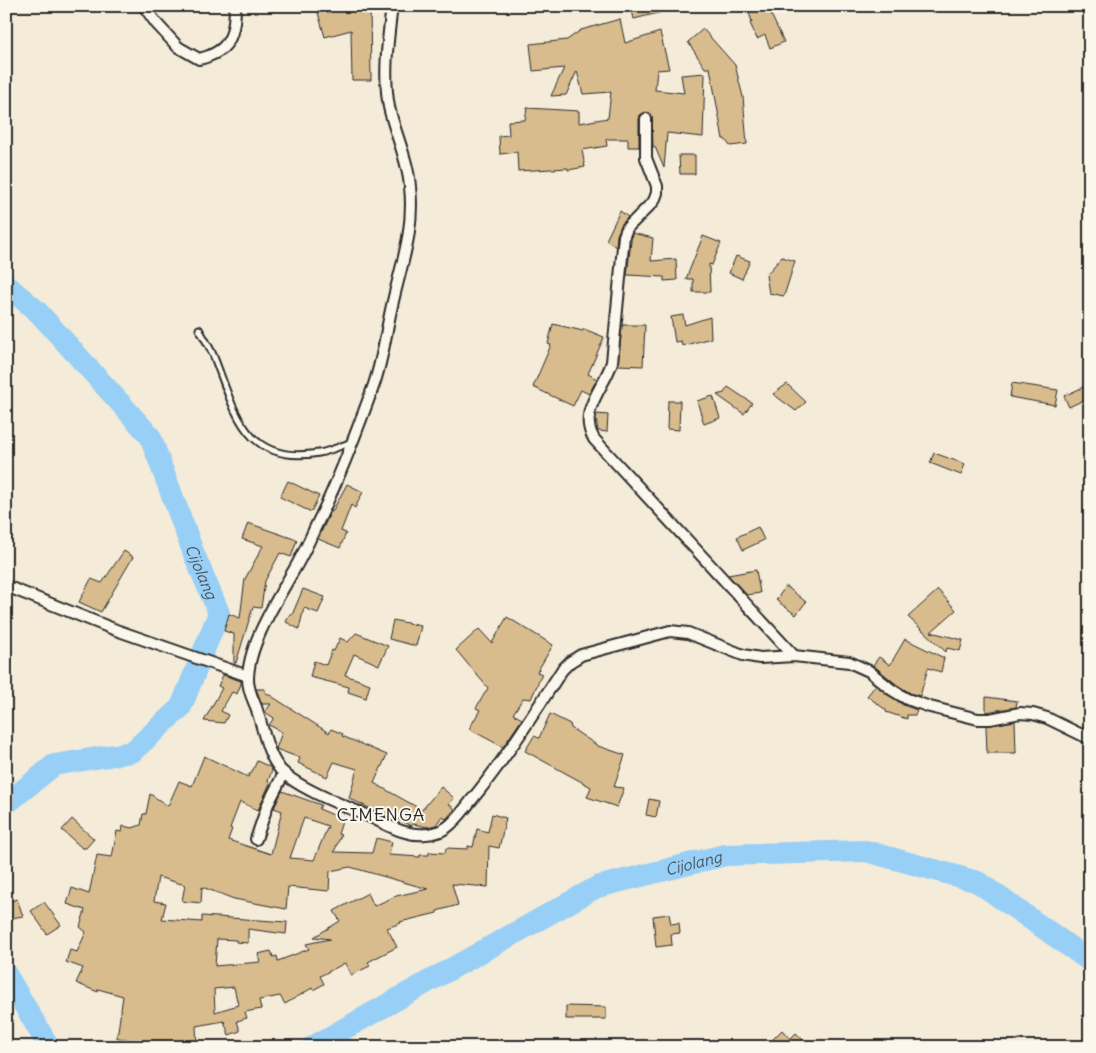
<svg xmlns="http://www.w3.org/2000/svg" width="1096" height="1053" font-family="Delius,sans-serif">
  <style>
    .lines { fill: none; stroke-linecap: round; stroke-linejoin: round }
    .river { stroke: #97cff6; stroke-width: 22 }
    .building { fill: #d8bc8d; stroke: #2b2b2b; fill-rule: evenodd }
    .service-casing { stroke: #2b2b2b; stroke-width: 9 }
    .minor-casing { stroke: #2b2b2b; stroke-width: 14 }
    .service { stroke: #fbf7ec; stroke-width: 5 }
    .minor { stroke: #fbf7ec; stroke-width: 10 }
    .labels { text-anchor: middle; stroke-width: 4; stroke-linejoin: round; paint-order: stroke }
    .water-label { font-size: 16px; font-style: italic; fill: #46545e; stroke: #fbf7ec }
    .quarter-label { font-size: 18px; letter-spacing: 1px; fill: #2b2b2b; stroke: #fbf7ec }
  </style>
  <rect width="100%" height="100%" fill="#f4ebd9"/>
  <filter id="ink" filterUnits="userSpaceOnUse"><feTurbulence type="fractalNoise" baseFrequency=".02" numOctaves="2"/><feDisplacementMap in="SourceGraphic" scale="10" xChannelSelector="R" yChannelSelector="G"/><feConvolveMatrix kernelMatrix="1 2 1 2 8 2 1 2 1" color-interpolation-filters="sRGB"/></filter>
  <g filter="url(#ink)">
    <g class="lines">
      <g class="river">
        <path id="s1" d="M6,285L38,312L150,436L194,554L219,613L181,707L132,752L54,765L6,804"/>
        <polyline points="6,974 49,1047"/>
        <path id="s2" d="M312,1047L597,887L725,855L866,851L978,882L1090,961"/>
      </g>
    </g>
    <g class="building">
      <polygon points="316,6 370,6 371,80 352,80 351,30 325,37"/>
      <polygon points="631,6 670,6 670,10 634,19"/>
      <polygon points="747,6 767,6 784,42 770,48 765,35 757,39 750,23 752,22"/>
      <polygon points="620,19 625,43 660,32 669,69 657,70 655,90 684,93 681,75 705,73 703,137 667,133 664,168 655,147 653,147 652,116 646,112 640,115 639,119 639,147 628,147 628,139 606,139 607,146 582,150 585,167 568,170 568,168 518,171 517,152 500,154 499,136 509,135 508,121 525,120 527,108 579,111 579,123 608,118 611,92 583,94 577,71 566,95 551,96 564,68 533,71 530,44 567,40 581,30"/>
      <polygon points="703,29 735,65 743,97 747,144 730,146 725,139 723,139 710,68 705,68 688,42"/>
      <polygon points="679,155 695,155 695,174 680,174"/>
      <polygon points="620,211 628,217 621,226 617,235 616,247 606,240"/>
      <polygon points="632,233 653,238 651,261 676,259 677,280 664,281 664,277 627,275"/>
      <polygon points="703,236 721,243 712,265 709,264 710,292 693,292 693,279 686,279"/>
      <polygon points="736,256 750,261 742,279 729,273"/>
      <polygon points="782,257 795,261 784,296 769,293 766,275"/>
      <polygon points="683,315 685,325 710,317 711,338 682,346 681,341 675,342 671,317"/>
      <polygon points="553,324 583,331 584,329 604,337 588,374 597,379 589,394 581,390 573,406 533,387 551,345 548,344"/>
      <polygon points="622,325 645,325 643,366 618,365"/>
      <polygon points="1012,383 1058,390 1055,405 1010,397"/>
      <polygon points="787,384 806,402 796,411 773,394"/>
      <polygon points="1090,384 1090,397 1069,407 1064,396"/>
      <polygon points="728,387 752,403 744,414 717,395 724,393"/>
      <polygon points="713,396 720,418 704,424 697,401"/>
      <polygon points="668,401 680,401 679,430 667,429"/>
      <polygon points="597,414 608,415 607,432 598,431 596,419"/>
      <polygon points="934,453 965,464 961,475 930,463"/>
      <polygon points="288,481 319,496 311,512 280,497"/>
      <polygon points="347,484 363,492 355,508 351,505 341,531 346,533 340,548 318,539 331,511 332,512"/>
      <polygon points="248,523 297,540 291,557 280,553 265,581 261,608 253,607 236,663 234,663 234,634 224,631 229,614 240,618 245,579 263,546 242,539"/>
      <polygon points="758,527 764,540 743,550 737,537"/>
      <polygon points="124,551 133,557 101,612 79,602 91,579 102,583"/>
      <polygon points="756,570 760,593 747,595 728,575"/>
      <polygon points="786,586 806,602 796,615 776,600"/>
      <polygon points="303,589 325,597 318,613 304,608 299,629 286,622 290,614 292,615"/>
      <polygon points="938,590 956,610 931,632 963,640 960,651 947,648 946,652 908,617"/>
      <polygon points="507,617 553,645 537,672 542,674 531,699 523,698 513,714 522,719 503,747 469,729 480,710 476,708 488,688 456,650 479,629 492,643"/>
      <polygon points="393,620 421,626 416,646 389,639"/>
      <polygon points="356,633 388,646 379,665 354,654 345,675 370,684 366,698 348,692 349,687 310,677 314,661 326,665 332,650 334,651 340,638 348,642"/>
      <polygon points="905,639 944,658 941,672 928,668 920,696 910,693 896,684 873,665 879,657 890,665"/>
      <polygon points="223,675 241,681 241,684 237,694 232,692 221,711 228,715 224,723 204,721 222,688 218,686"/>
      <polygon points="876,685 903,705 917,710 915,715 907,715 907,719 886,712 886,710 867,696"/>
      <polygon points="256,689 265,689 265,692 329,733 331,729 343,734 342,736 387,755 374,783 422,810 441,787 454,798 449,804 455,809 446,819 442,816 436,825 427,827 413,824 411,826 392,816 391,819 349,798 357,769 334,762 327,777 298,763 300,758 276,749 282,732 269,725 274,718 265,712 271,704 262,704"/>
      <polygon points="986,697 1017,701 1016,707 986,712"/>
      <polygon points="550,714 570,724 571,728 598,746 625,755 614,787 624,788 617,807 587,797 591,787 525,751 534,736 539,738"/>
      <polygon points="1015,721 1016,753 987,753 986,726"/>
      <path d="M204,756L248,777L249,774H251L257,761L270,767L272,770L268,781L270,783L258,810L240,802L230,828L232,829L228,840L271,854L282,811L274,808L282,791L321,805L319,809L343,819L338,834L341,835L334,852L372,853L376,838L392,842L389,855L420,857V855H429V852L445,853L446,848L468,849V846L473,847L477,829L488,832L492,814L506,818L499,848L489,846L488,887L452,884L458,905L437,911V913L400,922L401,923L387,928L397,947L368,962L370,966L351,975L345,963L320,976L324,984L313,990L312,988L285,1004L280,996L259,1000L261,1009L245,1012L247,1018L237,1021L240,1031L229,1035L224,1021L196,1026L197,1047H152V1042L117,1038L123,996L98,989V992L76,983L83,968L66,962L70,950L77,952L86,932L80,927L85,910L67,904L72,888L89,894L97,855L112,857L117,831L122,832L123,826L132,828L141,825L143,814H146L150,794L168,806L179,781L192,786ZM304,818L328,826L314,860L290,858ZM350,867L428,889L396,896L374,906L368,893L334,911L340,921L314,937L330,939L306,944L309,949L278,961L277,956L273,957L271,951L258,954L260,962L215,966L217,939L236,940V942L248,943V929L286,934L287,922L202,916V922L162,919L166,903L154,901L158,877L185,885L182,901L201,903L202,887L234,899L286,909L288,887L329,891L330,871ZM234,987L238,1005L215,1012L214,989Z"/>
      <polygon points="649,799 659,801 656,817 646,815"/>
      <polygon points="72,819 94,839 86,848 82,848 62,830"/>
      <polygon points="17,899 23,916 11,918 6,903"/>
      <polygon points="44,902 61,925 47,934 31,911"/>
      <polygon points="669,914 671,924 679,923 680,933 671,934 672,945 656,947 653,916"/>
      <polygon points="566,1006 606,1007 606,1019 566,1019"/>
      <polygon points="782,1030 790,1039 796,1033 810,1047 765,1047"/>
    </g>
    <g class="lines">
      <g class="service-casing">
        <path id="service" d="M199,329C204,338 210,347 214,357C235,410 244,466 319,453C330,451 341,446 352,442"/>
      </g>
      <g class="minor-casing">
        <g id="minor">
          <path d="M144,6L156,23L178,47L199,59C229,52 235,36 235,6"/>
          <path d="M392,6C388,39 383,74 389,107C395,134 408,159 410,187C415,232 400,267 391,310C385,337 382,364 372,390C355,436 337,484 315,528C308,544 300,560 291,575C275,603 248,646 248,679C248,690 252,697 256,707C263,727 266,751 279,768C293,787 350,808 373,818C383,823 394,829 405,832C418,836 435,835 446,828C456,821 463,811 470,802C504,761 533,715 562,670L570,662L581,655L670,631L688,633L743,655L760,658L794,656L849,662L869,671L892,690L907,699L930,707L978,719H990L1020,713L1033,714L1047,718L1090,739"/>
          <path d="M646,119V158L657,186V193L654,201L627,228L624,236L612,362C605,387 577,411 594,439L794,656"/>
          <polyline points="6,586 116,630 248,676"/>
          <polyline points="256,839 268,804 284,773"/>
        </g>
      </g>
      <use href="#service" class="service"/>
      <use href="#minor" class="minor"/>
    </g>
  </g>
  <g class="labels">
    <g class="water-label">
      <text dy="6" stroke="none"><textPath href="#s1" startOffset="354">Cijolang</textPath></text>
      <text dy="6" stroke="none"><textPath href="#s2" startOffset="426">Cijolang</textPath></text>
    </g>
    <g class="quarter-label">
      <text x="381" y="821">CIMENGA</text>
    </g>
  </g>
  <rect width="1096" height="1053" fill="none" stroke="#fbf7ec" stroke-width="25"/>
  <rect x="12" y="12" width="1071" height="1028" fill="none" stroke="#2b2b2b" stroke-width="2" filter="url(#ink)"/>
</svg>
